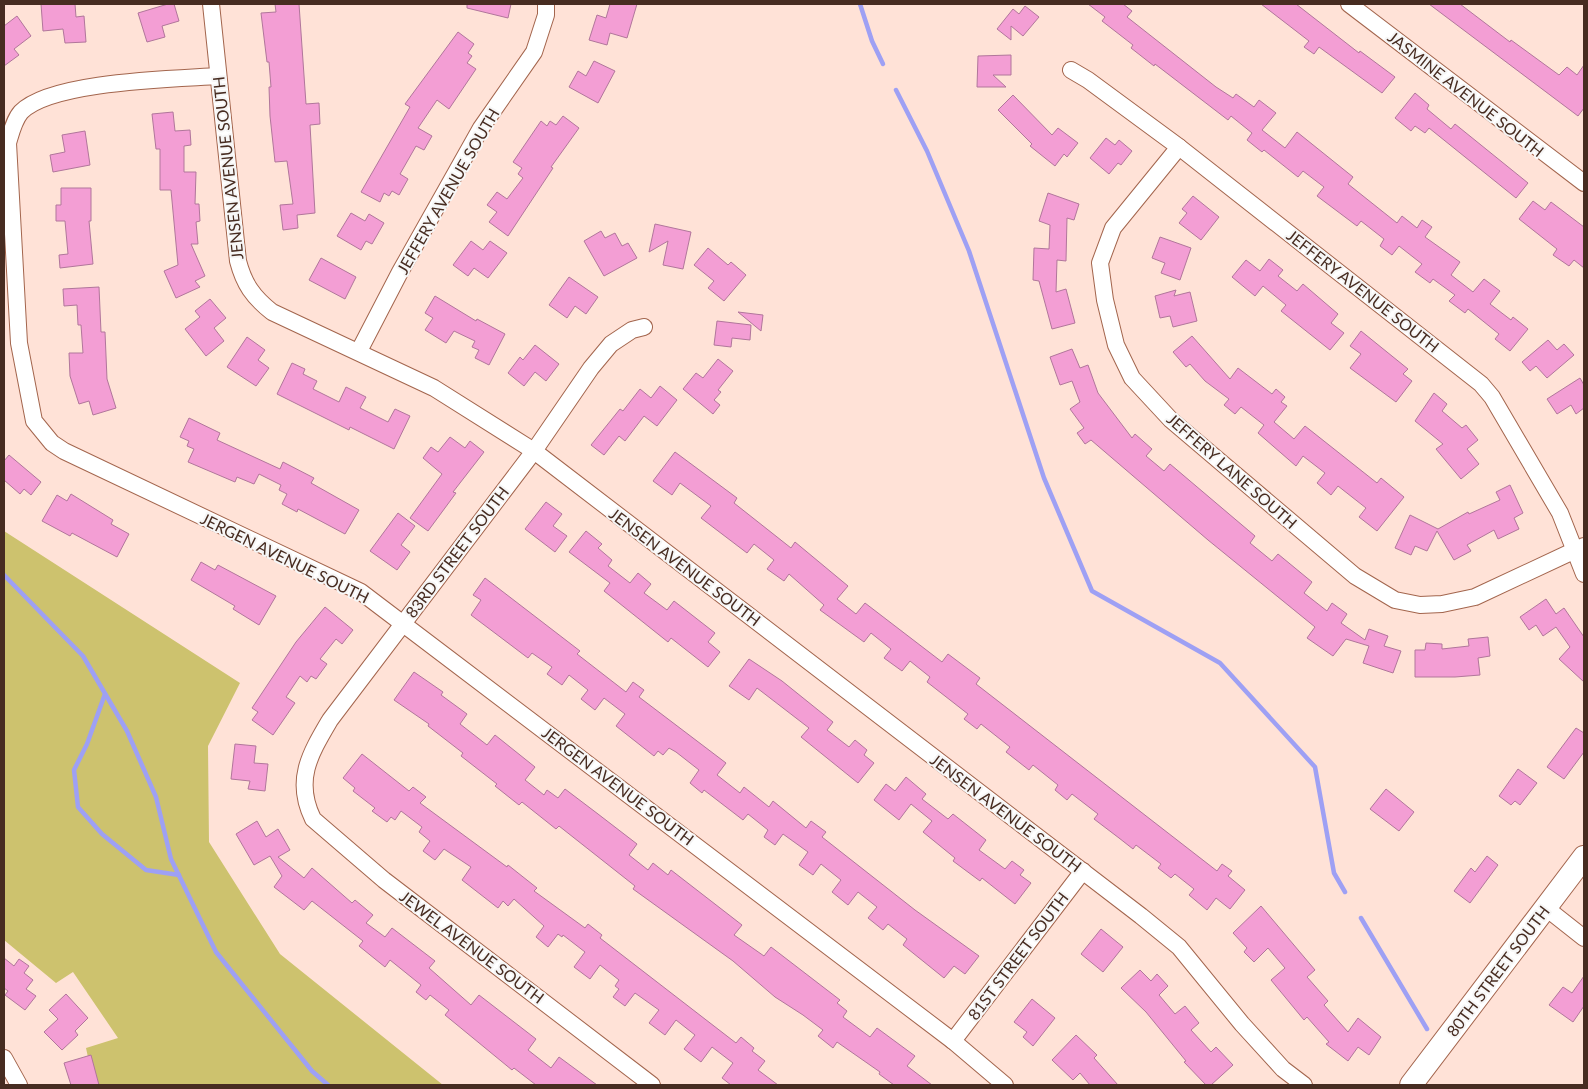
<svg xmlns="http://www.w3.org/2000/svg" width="1588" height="1089" font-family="Lato,sans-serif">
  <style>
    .green { fill: #cdc26e }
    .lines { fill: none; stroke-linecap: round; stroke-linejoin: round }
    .stream { stroke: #9ea0f4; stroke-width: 4.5 }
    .building { fill: #f39ed4; stroke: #b1769b }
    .street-casing { stroke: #a3654d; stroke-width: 18 }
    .secondary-casing { stroke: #a3654d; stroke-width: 24 }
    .street { stroke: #fff; stroke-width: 16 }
    .secondary { stroke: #fff; stroke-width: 22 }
    .labels { text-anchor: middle; stroke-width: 4; stroke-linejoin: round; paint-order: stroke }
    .street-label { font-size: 16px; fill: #472c21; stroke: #f6f6f6 }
  </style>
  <rect width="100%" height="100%" fill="#ffe2d7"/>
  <polygon class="green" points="4,531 240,683 208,746 209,842 280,954 443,1085 94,1085 86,1048 118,1038 73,972 56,983 4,940"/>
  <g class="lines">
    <g class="stream">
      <polyline points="860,4 872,41 883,64"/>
      <polyline points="896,90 927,151 969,251 1044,478 1092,591 1220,663 1315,767 1334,873 1345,892"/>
      <polyline points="4,575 83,656 127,731 156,797 171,859 216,952 312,1071 328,1085"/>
      <polyline points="105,694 87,744 74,770 78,807 102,834 146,870 179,875"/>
      <polyline points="1361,918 1427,1029"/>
    </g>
  </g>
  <g class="building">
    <polygon points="41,4 75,4 76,17 84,16 86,42 65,43 63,29 43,31"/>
    <polygon points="168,4 174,4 179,21 162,26 165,37 147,42 138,13"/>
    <polygon points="275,4 299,4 306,104 319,103 320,124 310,125 315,213 297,215 298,228 283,230 280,205 293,204 287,161 275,162 270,116 269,87 271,87 269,62 267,62 261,13 276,12"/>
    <polygon points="467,4 511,4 508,18 467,8"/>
    <polygon points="610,4 637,4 627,38 610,33 607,45 589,40 597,15 606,18"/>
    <polygon points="1088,4 1123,4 1132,11 1127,17 1216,87 1233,98 1236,94 1254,107 1259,100 1276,113 1262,130 1285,148 1297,132 1353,177 1348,184 1397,223 1402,216 1417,228 1422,220 1432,227 1425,237 1460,262 1451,275 1473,292 1484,279 1500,291 1490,304 1511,320 1513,317 1528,329 1510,351 1495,339 1499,334 1468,309 1465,313 1449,301 1455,295 1433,279 1430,283 1415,272 1422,264 1399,246 1392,255 1380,246 1384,239 1361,221 1357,226 1317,196 1324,187 1303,171 1298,177 1264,150 1262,152 1247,140 1252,133 1231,116 1228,120 1155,64 1154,66 1131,48 1133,45 1102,21 1105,17"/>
    <polygon points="1261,4 1296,4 1359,53 1360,51 1395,77 1382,93 1319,47 1314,54 1304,47 1309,41"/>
    <polygon points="1429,4 1460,4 1510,42 1511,40 1559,75 1567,67 1577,75 1584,65 1584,108 1578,116"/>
    <polygon points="1025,6 1039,17 1023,36 1011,26 1011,40 997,29 1013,9 1019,14"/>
    <polygon points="17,16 31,36 14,49 19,55 4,66 4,26"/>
    <polygon points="458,32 474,44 468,53 472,56 467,63 476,69 449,109 437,100 418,128 432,136 424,150 416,146 400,174 408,179 399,195 392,191 389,196 384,193 380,202 361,192 410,107 405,104"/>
    <polygon points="1011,55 1011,75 993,75 1006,87 977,87 978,56"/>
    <polygon points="594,61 615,71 598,103 569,87 578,71 586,76"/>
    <polygon points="1415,93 1429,105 1427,109 1451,129 1455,124 1528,183 1516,198 1429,128 1425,133 1415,126 1411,131 1395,118"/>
    <polygon points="1013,95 1052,135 1058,128 1078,143 1067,157 1064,154 1055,166 1030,146 1032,144 998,110"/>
    <polygon points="173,112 175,131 190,130 191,145 184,146 184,172 196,172 195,204 199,204 200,221 196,222 198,244 191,244 205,276 195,281 200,287 176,298 164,271 178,265 171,190 160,190 160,149 156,149 152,114"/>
    <polygon points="563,116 579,128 551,167 553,168 508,236 489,222 497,212 487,205 497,192 507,199 523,178 518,174 522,168 513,162 541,121 547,126 550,121 556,125"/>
    <polygon points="85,131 90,165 53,172 50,155 65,152 62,135"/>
    <polygon points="1106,138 1115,145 1119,140 1132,151 1121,165 1118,163 1109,174 1090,158"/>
    <polygon points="61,188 91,188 91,221 89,221 93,264 60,268 59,255 68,254 65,221 56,221 56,205 61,205"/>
    <polygon points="1048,193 1079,204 1074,220 1067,218 1066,261 1057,260 1056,292 1066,289 1075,323 1052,329 1039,281 1033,280 1034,248 1049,249 1050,225 1039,221"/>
    <polygon points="1193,196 1219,217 1201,240 1179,223 1187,213 1182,209"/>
    <polygon points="1533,201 1545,210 1551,202 1584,227 1584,268 1574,260 1569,266 1553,255 1557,249 1519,219"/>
    <polygon points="351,213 365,221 369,214 384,223 372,244 366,241 361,250 337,236"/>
    <polygon points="655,224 691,232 683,269 663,265 668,241 649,252"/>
    <polygon points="601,231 605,238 615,233 622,246 628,243 637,258 604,276 584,241"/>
    <polygon points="1160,237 1191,248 1180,280 1161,273 1165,263 1152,258"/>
    <polygon points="471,241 483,250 490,241 507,253 488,278 474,268 468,276 453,265"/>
    <polygon points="708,248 728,265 731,262 746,275 724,301 708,288 714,281 694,265"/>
    <polygon points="321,258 356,277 345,299 309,280"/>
    <polygon points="1269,259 1283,270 1278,276 1297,291 1303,284 1338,314 1331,323 1344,333 1330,350 1281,311 1286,305 1263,286 1255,296 1232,277 1246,260 1260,271"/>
    <polygon points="569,277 598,297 586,314 575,306 567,318 549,305"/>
    <polygon points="99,287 101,332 105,332 107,379 116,408 93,415 89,401 79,404 70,376 69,353 83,353 81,325 78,325 77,305 64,306 63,289"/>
    <polygon points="1176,290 1174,296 1190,292 1197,321 1173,327 1170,316 1160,318 1155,296"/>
    <polygon points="435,296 476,321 477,319 505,334 489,365 475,358 479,350 472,347 475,341 454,331 446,343 425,330 433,318 425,313"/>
    <polygon points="210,299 226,318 214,328 224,341 206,356 185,329 200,317 195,311"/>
    <polygon points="738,312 763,315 761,331"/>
    <polygon points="717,321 751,325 750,340 732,338 731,347 714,345"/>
    <polygon points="1361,331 1408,369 1403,374 1412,381 1396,402 1350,368 1361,354 1350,346"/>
    <polygon points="1192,336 1230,379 1238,368 1272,394 1276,389 1285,397 1281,402 1287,406 1274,422 1294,439 1305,426 1377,483 1381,478 1404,497 1377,531 1359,517 1366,508 1338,486 1331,495 1317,483 1325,473 1303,456 1296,466 1258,433 1264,425 1241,407 1235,414 1224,405 1229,399 1205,381 1190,364 1186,367 1173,352"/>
    <polygon points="247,337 265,350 258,360 269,368 256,386 227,367"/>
    <polygon points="1548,340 1557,350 1564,344 1574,355 1547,378 1536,366 1530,371 1522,362"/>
    <polygon points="535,345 559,364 546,381 535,372 524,386 508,373 520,357 523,360"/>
    <polygon points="1072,349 1080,368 1088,365 1098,393 1132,438 1135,434 1152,449 1146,456 1164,471 1170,464 1255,536 1250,543 1272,561 1278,554 1312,582 1304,593 1327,611 1332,603 1347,614 1341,623 1365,640 1369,629 1388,636 1384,646 1401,651 1393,673 1363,663 1369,646 1346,639 1333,656 1307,638 1315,627 1208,540 1091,440 1085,444 1077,433 1084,428 1070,409 1080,402 1072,381 1060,385 1050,357"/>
    <polygon points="718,359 733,371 718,390 721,392 714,400 720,405 713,414 683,389 696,373 703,378"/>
    <polygon points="292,363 305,369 303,374 317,381 313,389 339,402 346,387 366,397 360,408 388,422 395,409 410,416 394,449 350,427 349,430 277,394"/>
    <polygon points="1580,378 1584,385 1584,408 1576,414 1571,405 1557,414 1547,399"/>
    <polygon points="660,386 677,400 657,426 644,416 625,441 619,436 604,455 591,445 620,409 623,411 640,389 651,398"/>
    <polygon points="1434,393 1447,404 1442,411 1462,428 1466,425 1478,440 1467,449 1479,464 1461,479 1436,449 1443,444 1415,421"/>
    <polygon points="189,418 220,433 217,440 280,469 283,462 314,478 311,483 359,510 345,534 298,509 297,512 282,504 287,494 279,490 281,485 259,474 254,484 237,477 235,482 188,462 194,449 187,446 189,441 180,437"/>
    <polygon points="450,437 465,448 470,441 484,452 453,492 456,493 428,531 410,518 442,474 423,458 431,447 438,452"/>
    <polygon points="675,452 737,498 734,503 791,548 795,542 848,586 837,599 856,614 865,603 942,662 948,654 980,678 976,684 1217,871 1222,864 1232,871 1228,876 1245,890 1230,909 1216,898 1207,910 1189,895 1194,889 1175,874 1171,878 1158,868 1161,864 1136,845 1133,849 1119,838 1094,819 1098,814 1072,794 1067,800 1055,790 1058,785 1033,765 1029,770 1006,752 1010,747 981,724 977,729 964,719 968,714 927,682 930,677 910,661 902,671 884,658 891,649 871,633 864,642 820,610 824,605 789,574 784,581 767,569 774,560 754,544 747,553 701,518 711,506 680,483 672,495 653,481"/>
    <polygon points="9,455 41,482 31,495 24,489 20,494 4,480 4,461"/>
    <polygon points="1510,485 1523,513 1514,518 1519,529 1498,539 1494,530 1467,545 1471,551 1454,560 1437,531 1427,551 1415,546 1411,555 1395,548 1410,515 1438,529 1468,512 1469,514 1500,500 1496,492"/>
    <polygon points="71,494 113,520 111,524 129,534 117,557 72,533 70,536 42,521 57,495 67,501"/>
    <polygon points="546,502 562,514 553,526 567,536 555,552 525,529"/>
    <polygon points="398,513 415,526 401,545 410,552 397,570 370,551"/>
    <polygon points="586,531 602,544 598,548 612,560 608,566 630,583 638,573 651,584 644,593 667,610 674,601 715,633 708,642 720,652 708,667 671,638 668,642 604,591 610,583 569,552"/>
    <polygon points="201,562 215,570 218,565 276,596 259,625 233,609 235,606 191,580"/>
    <polygon points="485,578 580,651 577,654 626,692 633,682 644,690 639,697 726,763 717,775 740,793 744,787 769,807 773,801 806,828 811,821 826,832 822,837 915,910 979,956 965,974 954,966 944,978 903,945 907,939 888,924 883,930 868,918 877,907 858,892 848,905 832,892 841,880 821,864 813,875 799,865 808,852 783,834 775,845 764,837 768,830 748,814 743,820 704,790 702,793 690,783 699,770 676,752 669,748 663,755 658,751 654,756 616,726 625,714 604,698 595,710 581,699 588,690 569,675 562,685 547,674 552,667 532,653 528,658 471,615 481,600 473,595"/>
    <polygon points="1546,599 1556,614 1564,608 1584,637 1584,682 1559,659 1570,647 1556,627 1543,636 1536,625 1529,630 1520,617"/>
    <polygon points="325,607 353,630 342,644 336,639 320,659 327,664 316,679 311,676 307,682 300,676 286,697 295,703 273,735 252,720 258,712 252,708 296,642"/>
    <polygon points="1488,637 1490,656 1478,658 1480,675 1455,677 1415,677 1415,650 1425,650 1426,643 1442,644 1442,649 1469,646 1468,639"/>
    <polygon points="749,659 782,681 833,722 827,730 849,747 855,740 867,750 864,755 874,763 858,783 801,737 809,728 757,688 749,700 729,686"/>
    <polygon points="414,672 443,692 441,695 467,714 460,724 487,745 495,735 535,767 525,780 544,795 547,790 558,798 565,789 598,814 637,844 629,855 648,870 653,863 668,875 671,870 742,925 734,935 764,956 771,947 840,1000 837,1003 847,1011 843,1017 870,1037 877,1028 915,1056 907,1066 932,1085 894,1085 879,1074 880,1072 837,1042 833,1048 818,1036 823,1030 803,1015 775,997 733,961 633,889 635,886 559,826 556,829 522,802 519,805 495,786 497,784 461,756 463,753 428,726 429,724 394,700"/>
    <polygon points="1576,728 1584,733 1584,752 1564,779 1547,767"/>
    <polygon points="235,744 256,746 254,763 268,764 265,791 248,789 250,781 231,779"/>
    <polygon points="362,754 409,791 413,787 426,797 420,803 507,867 508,865 537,888 534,891 585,928 588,924 602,935 600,938 736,1043 741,1037 754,1048 752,1051 765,1061 758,1070 778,1085 731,1085 722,1078 733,1063 712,1047 701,1062 684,1049 695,1035 676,1020 665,1035 649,1023 659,1010 635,993 625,1006 613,997 619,989 615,986 619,980 600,965 590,979 574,967 585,952 563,935 562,937 558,934 548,947 536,937 544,926 514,899 508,906 503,901 498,908 462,880 471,867 444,849 435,860 423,851 430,841 419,832 422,827 401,811 395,820 391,817 387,822 372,811 375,808 353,791 355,788 343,778"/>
    <polygon points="1518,769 1537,783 1520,805 1515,801 1511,805 1499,796"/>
    <polygon points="906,777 926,794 922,799 948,819 953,814 986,840 979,850 1005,869 1012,861 1024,870 1020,875 1031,883 1015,904 982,878 980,881 953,861 955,858 923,832 932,821 911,804 899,820 874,800 886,784 895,791"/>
    <polygon points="1386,789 1414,812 1399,831 1370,809"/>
    <polygon points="257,821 266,837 278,829 290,850 278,857 304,878 312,868 352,903 355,900 373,915 366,923 385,937 392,928 435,961 429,968 471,1005 479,995 536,1039 528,1050 551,1068 559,1057 597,1085 536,1085 514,1068 512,1070 445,1015 449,1010 430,995 426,1000 416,992 421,985 390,960 385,967 359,946 363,941 312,901 304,910 274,887 282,876 270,856 254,865 236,834"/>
    <polygon points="1487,856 1498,865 1470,903 1454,891 1471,868 1475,872"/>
    <polygon points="1261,906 1315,970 1307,977 1328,1001 1324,1005 1348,1032 1358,1018 1381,1037 1369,1055 1358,1047 1348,1061 1326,1044 1329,1042 1307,1017 1304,1020 1271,980 1285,968 1268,948 1254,962 1244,952 1247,948 1233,933"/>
    <polygon points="1101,929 1123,947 1103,972 1081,954"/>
    <polygon points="4,958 14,966 19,959 29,966 24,973 33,980 26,989 36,996 25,1010 5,995 8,991 4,988"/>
    <polygon points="1140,970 1151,981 1157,974 1168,986 1159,995 1175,1014 1185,1006 1199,1023 1191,1030 1211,1052 1216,1047 1233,1065 1211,1085 1206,1085 1184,1062 1186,1061 1146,1012 1121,988"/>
    <polygon points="1584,976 1584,1006 1573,1022 1549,1005 1563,987 1572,993"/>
    <polygon points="66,994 88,1018 75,1031 78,1035 62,1050 44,1032 58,1019 49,1010"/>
    <polygon points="1032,999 1055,1018 1033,1046 1023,1037 1027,1032 1014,1022"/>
    <polygon points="1076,1035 1097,1055 1094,1058 1118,1085 1090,1085 1080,1073 1073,1080 1052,1060"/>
    <polygon points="91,1055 99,1085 71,1085 64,1063"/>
  </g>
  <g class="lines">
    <g class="street-casing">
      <g id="street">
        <path d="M211,4L238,261C244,284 253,297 272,312L434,388L534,451L1141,916L1179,947L1242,1024L1283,1069L1304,1085"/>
        <polyline points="1349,4 1584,183"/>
        <polyline points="1071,70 1088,80 1179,147 1481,384 1492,397 1560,513 1584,574"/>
        <path d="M218,76C174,79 51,81 21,112C14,120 11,133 8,143L19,343L34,421L52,443L64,451L361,592L953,1041L1005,1085"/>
        <polyline points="1179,147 1113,228 1100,263 1105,300 1116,345 1132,378 1171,420 1355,576 1395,600 1420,605 1442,604 1475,597 1584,546"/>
        <path d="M644,327L632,330L611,344L591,368L534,451L330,720C310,754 294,780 313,819L384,880L652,1085"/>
        <polyline points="359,351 400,272 481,128 534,52 546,15 546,4"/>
        <polyline points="1546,908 1584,938"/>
        <polyline points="953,1041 1083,871"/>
        <polyline points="4,1058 19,1085"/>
      </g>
    </g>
    <g class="secondary-casing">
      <polyline id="secondary" points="1411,1085 1584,857"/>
    </g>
    <use href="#street" class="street"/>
    <use href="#secondary" class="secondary"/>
  </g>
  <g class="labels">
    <g class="street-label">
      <text transform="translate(1466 94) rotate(38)" y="6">JASMINE AVENUE SOUTH</text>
      <text transform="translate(228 168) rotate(-96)" y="6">JENSEN AVENUE SOUTH</text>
      <text transform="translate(448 191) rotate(-60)" y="6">JEFFERY AVENUE SOUTH</text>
      <text transform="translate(1363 291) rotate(38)" y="6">JEFFERY AVENUE SOUTH</text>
      <text transform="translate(1232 471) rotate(41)" y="6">JEFFERY LANE SOUTH</text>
      <text transform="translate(457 552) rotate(-53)" y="6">83RD STREET SOUTH</text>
      <text transform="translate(285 558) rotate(26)" y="6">JERGEN AVENUE SOUTH</text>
      <text transform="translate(685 567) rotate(37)" y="6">JENSEN AVENUE SOUTH</text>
      <text transform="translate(618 786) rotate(37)" y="6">JERGEN AVENUE SOUTH</text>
      <text transform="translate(1006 813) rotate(37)" y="6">JENSEN AVENUE SOUTH</text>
      <text transform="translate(472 947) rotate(37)" y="6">JEWEL AVENUE SOUTH</text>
      <text transform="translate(1018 956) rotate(-53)" y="6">81ST STREET SOUTH</text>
      <text transform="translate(1498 971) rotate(-53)" y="6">80TH STREET SOUTH</text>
    </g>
  </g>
  <rect width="1588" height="1089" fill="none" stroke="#472c21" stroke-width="10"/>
</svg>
